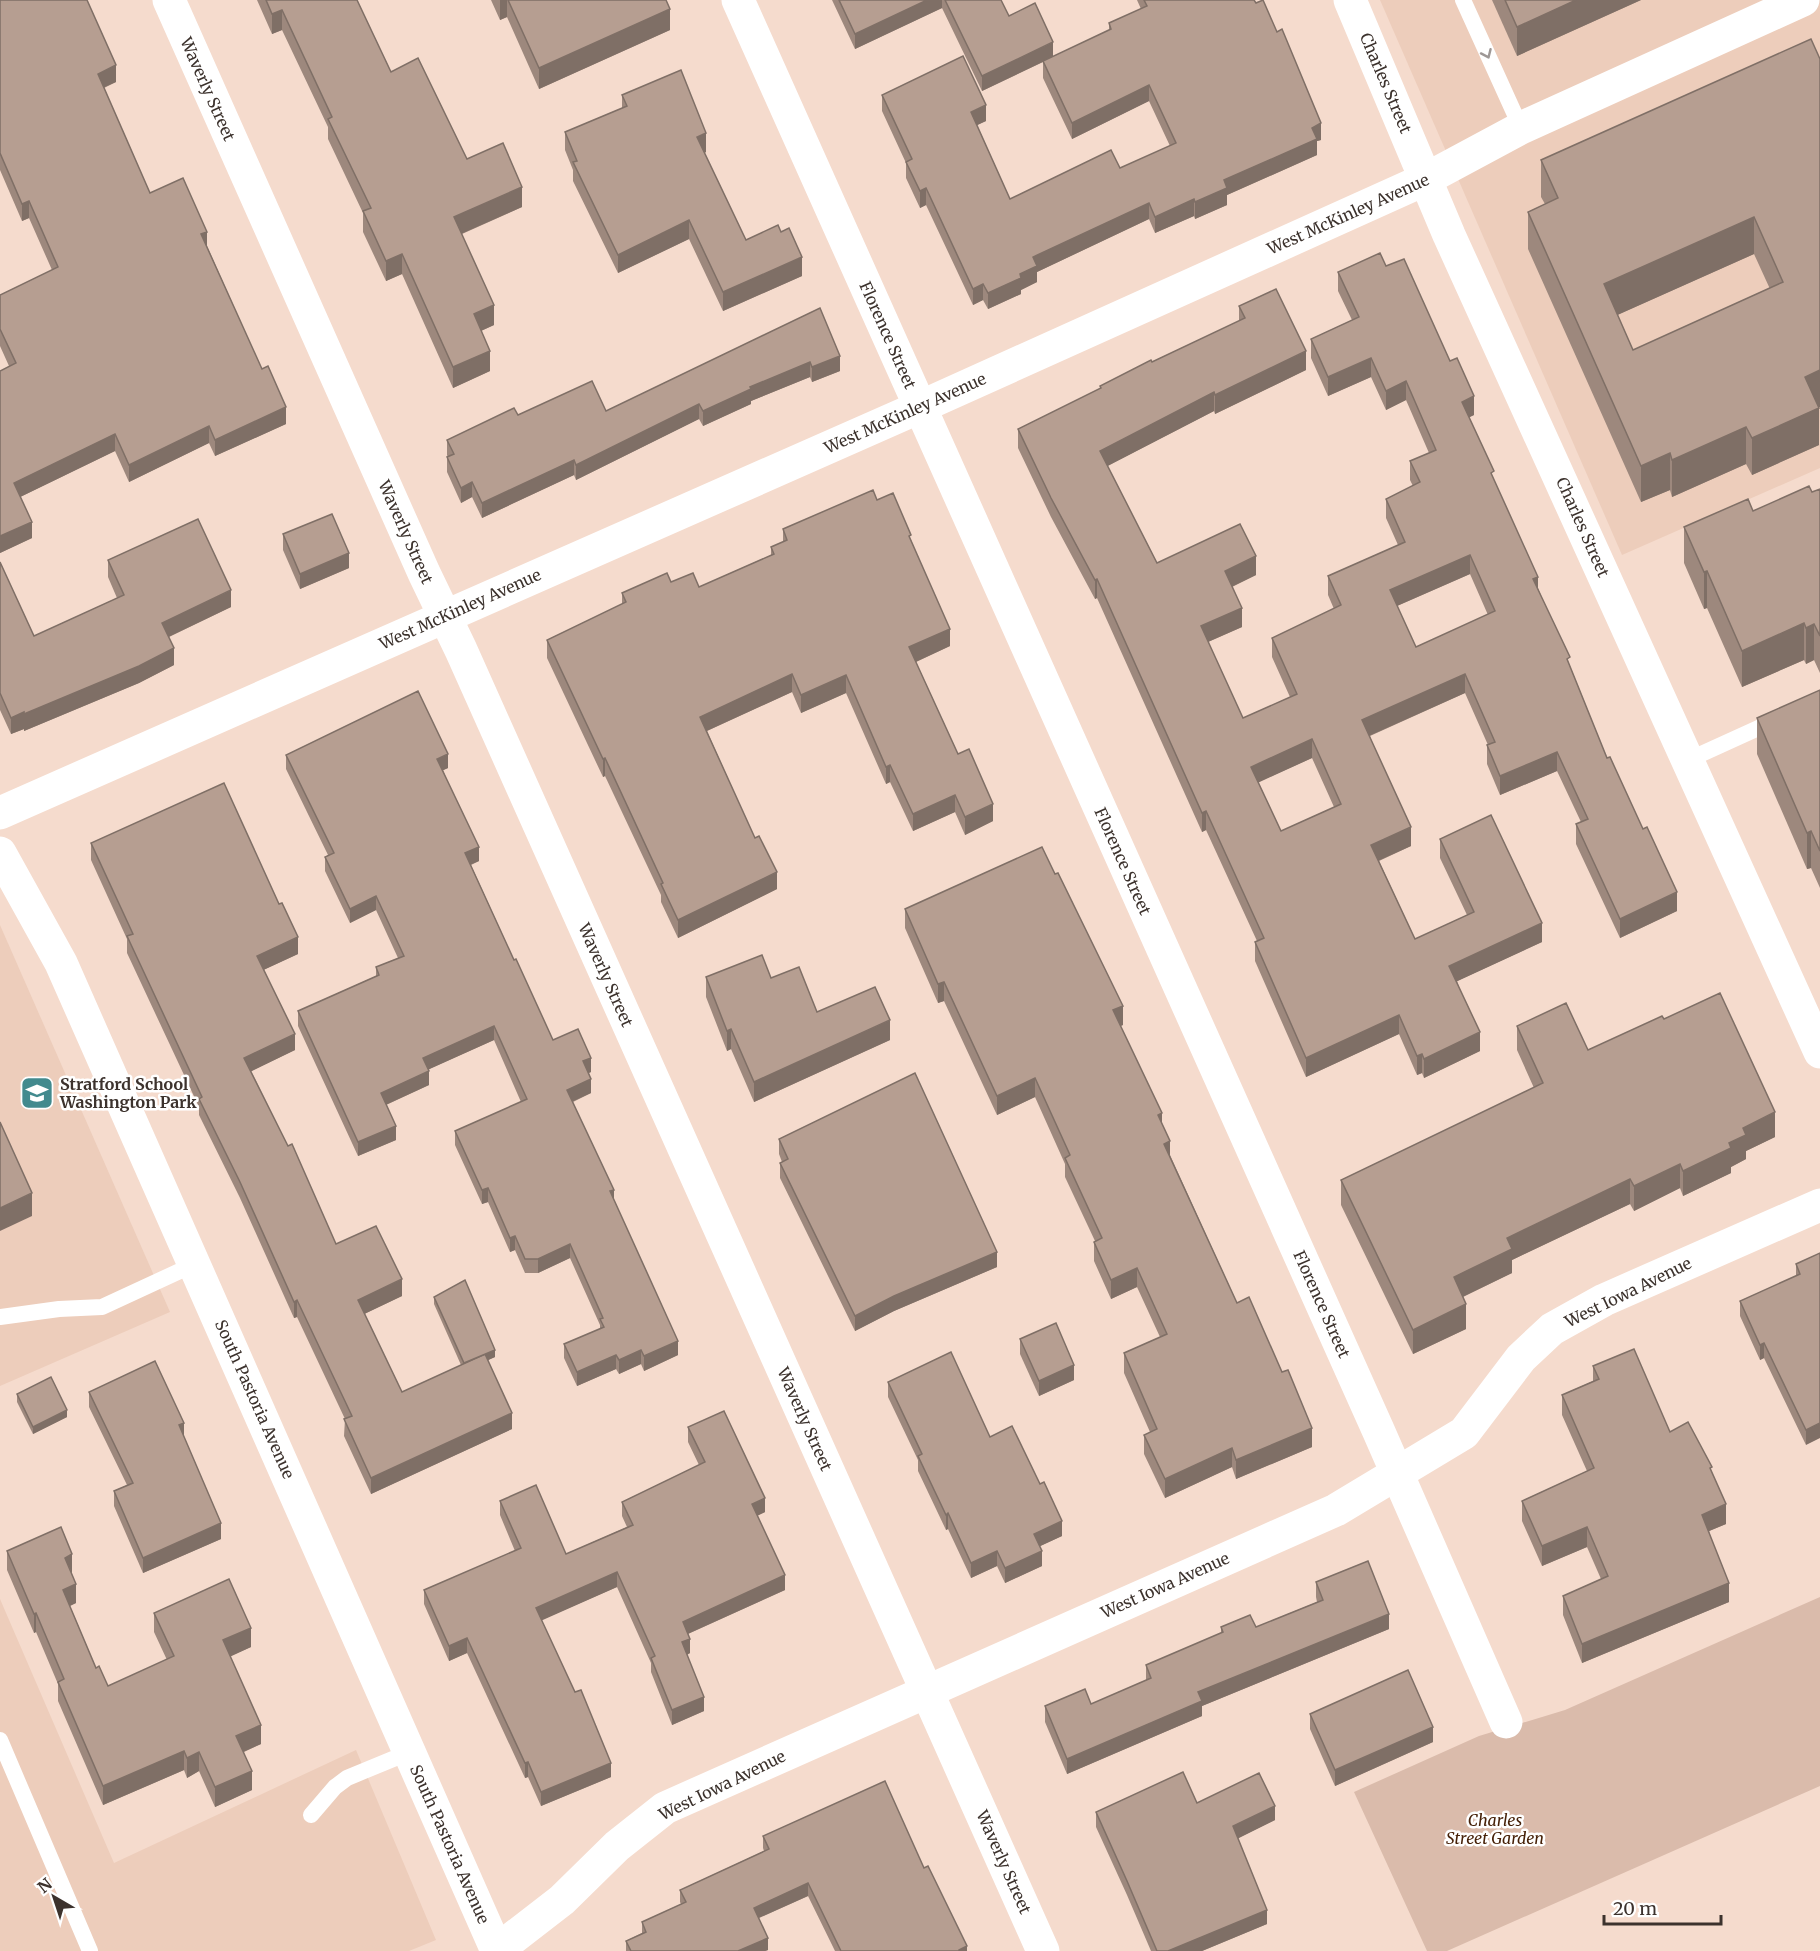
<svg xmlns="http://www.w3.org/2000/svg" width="1820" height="1951" font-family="Merriweather,serif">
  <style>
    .built { fill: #edcdbb }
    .green { fill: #dabbab }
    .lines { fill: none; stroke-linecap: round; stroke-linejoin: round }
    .lane { stroke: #fff; stroke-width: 16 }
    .street { stroke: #fff; stroke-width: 33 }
    .secondary { stroke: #fff; stroke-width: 33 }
    .wall { fill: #9d887d; fill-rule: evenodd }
    .shaded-wall { fill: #7f6f66 }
    .building { fill: #b69e91; stroke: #7f6f66; stroke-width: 1.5; fill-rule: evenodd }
    .oneway { stroke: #9e9896 }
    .labels { text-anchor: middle; stroke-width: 5; stroke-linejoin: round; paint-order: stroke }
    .street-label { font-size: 16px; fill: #3c322d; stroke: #fff }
    .poi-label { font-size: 16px; font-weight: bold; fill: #3c322d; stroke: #fff; text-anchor: start }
    .park-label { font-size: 16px; font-style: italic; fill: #462108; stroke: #fff }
  </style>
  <rect width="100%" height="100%" fill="#f5dbcd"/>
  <g class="built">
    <polygon points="1380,0 1820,0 1820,468 1622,555"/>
    <polygon points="0,925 170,1312 0,1386"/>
    <polygon points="0,1599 114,1863 356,1750 436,1940 409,1951 0,1951"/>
  </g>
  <polygon class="green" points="1820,1597 1820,1786 1447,1951 1427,1951 1354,1792 1479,1736 1565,1710"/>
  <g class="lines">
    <g class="lane">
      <polyline points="1463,0 1521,128"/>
      <polyline points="1688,760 1776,720"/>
      <polyline points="0,1317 59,1309 102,1307 195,1264"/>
      <polyline points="0,1740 90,1951"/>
      <polyline points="311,1815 335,1787 347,1778 410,1752"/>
    </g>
    <g class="street">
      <polyline points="169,0 424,573 461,650 1043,1951"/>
      <polyline points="738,0 1379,1432 1506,1722"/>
      <polyline points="1350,0 1449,235 1820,1052"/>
      <polyline points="0,813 920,407 1426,179 1521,128 1803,0"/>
    </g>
    <g class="secondary">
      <polyline points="0,853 61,963 497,1951"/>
      <polyline points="496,1951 562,1900 617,1846 665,1808 1336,1510 1464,1433 1521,1358 1552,1329 1604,1300 1820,1205"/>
    </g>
  </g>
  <g class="wall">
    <polygon points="0,0 116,82 104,88 150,193 207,246 286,424 215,456 209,443 129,482 115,451 20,497 32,538 0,553 0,371 9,366 0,346 0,295 52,270 29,218 22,221 0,170"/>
    <polygon points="257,0 357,0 391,72 467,159 522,207 462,234 494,325 481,331 490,371 453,388 402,274 386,281 363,232 363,213 328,139 328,127 282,30 272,34"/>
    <polygon points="491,0 666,0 670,30 539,89 507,17 500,20"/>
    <polygon points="832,0 1001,0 1009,16 1053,57 1109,30 1109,23 1141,9 1137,0 1254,0 1321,140 1317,141 1317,155 1227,195 1227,205 1195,219 1194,216 1155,233 1149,219 1037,272 1037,282 1021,290 1021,294 988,309 983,300 973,305 926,205 920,208 906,178 906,163 882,111 882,95 986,121 977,125 1010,199 1120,168 1170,146 1149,101 1072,139 1043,78 1043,62 982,91 942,8 855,49"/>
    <polygon points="1492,0 1641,0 1517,56"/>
    <path d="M1820,59L1819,445L1752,475L1746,464L1672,497L1670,490L1641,502L1528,249V212L1545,204L1541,197V160ZM1754,254L1770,289L1633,350L1617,315Z"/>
    <polygon points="622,95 706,152 704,153 746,240 802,276 723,311 689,239 618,273 573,181 573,170 565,150 565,132 622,108"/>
    <path d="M1386,266L1474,415L1469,417L1494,481L1570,666L1607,758L1677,911L1620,938L1576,844V824L1581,822L1557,771L1500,795L1487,764V745H1488L1465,693L1370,736L1411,846L1379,861L1415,939L1467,915L1440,858V839L1542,942L1457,981L1480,1051L1424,1078L1422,1073L1417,1075L1399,1034L1306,1077L1255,961V942L1257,941L1206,830L1202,832L1097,598L1095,599L1051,517L1018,448V429L1100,389V386L1239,321V306L1306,370L1215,414L1214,411L1107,466L1157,563L1256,575L1232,587L1242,627L1208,642L1243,718L1290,697L1272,657V638L1334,609L1328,595V576L1398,545L1386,518V499L1413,486L1410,480V461L1429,453L1406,400L1386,410L1371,377L1328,396L1311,358V339L1352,320L1338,291V272ZM1470,574L1488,615L1416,647L1397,606ZM1312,758L1334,807L1281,831L1258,782Z"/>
    <polygon points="820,308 840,371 812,382 810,377 751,401 751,404 703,426 699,419 576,480 574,475 482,518 472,497 461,503 447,472 447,457 448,457 447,455 447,440 518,415 606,411"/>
    <polygon points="1820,489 1820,673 1814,660 1806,664 1804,660 1742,687 1707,608 1704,609 1684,563 1684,527 1753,511 1812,492"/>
    <polygon points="877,500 911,540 950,646 916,662 958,754 993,821 965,835 955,812 913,831 890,782 886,784 846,693 801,713 792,692 707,731 777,889 678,938 661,902 661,895 605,776 603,777 547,658 547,640 622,604 622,593 699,587 771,555 771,547 783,542 783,529"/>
    <polygon points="283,534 349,568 300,589 283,550"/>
    <polygon points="108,560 231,607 169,637 174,665 139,683 24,731 24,729 11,734 0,710 0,562 34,636 117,598 108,577"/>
    <polygon points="1820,690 1820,888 1811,868 1807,869 1757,754 1757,718"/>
    <polygon points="286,755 448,768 443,770 479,861 471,865 514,960 553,1040 591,1072 589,1073 591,1093 573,1102 678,1355 644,1371 641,1364 619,1374 616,1369 577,1386 564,1358 564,1344 600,1329 600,1325 570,1258 538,1273 525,1273 515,1250 510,1252 488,1202 482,1204 455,1145 455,1131 521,1102 494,1040 429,1069 429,1085 386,1105 396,1140 358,1156 298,1026 298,1011 376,976 376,967 398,958 376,910 350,923 325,871 325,857 328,855 286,769"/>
    <polygon points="91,843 298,954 263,970 295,1050 251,1071 336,1244 402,1296 364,1314 402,1392 461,1365 434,1304 434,1297 495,1357 488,1360 512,1429 371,1494 344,1436 345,1419 297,1317 294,1318 240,1198 199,1115 199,1107 127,953 127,939 91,860"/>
    <polygon points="905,909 1123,1025 1120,1026 1162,1124 1170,1155 1237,1303 1312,1447 1236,1479 1232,1467 1165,1498 1144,1454 1144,1435 1150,1432 1124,1373 1124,1353 1160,1337 1137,1287 1111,1299 1094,1261 1094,1242 1095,1241 1065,1177 1065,1164 1035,1097 997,1115 944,1001 938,1003 905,928"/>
    <polygon points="706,977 771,978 817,1012 890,1040 754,1102 731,1049 727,1051 706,997"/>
    <polygon points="1664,1019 1775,1137 1746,1151 1746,1159 1731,1167 1731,1173 1683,1196 1680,1188 1634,1211 1630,1204 1512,1260 1512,1273 1463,1297 1466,1329 1413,1354 1341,1205 1341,1180 1534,1088 1517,1050 1517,1026 1588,1050"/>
    <polygon points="779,1139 997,1267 894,1311 855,1331 780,1178 780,1163 782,1162 779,1154"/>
    <polygon points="1820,1253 1806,1445 1764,1358 1760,1360 1740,1316 1740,1301 1796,1276 1796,1264"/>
    <polygon points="1020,1339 1074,1380 1039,1396 1020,1354"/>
    <polygon points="1593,1366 1670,1432 1712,1474 1726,1524 1709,1531 1729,1602 1582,1663 1563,1615 1563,1596 1601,1579 1587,1547 1542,1566 1522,1521 1522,1501 1587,1471 1562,1415 1562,1395 1593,1381"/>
    <polygon points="888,1382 990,1437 1062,1536 1040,1546 1042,1566 1005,1583 997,1566 971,1578 948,1529 946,1530 918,1471 918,1460 888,1397"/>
    <polygon points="89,1392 184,1437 221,1539 143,1573 114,1506 114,1491 127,1485 89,1407"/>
    <polygon points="17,1394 67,1417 33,1434 17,1402"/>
    <polygon points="688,1427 765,1512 757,1516 785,1590 688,1634 690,1653 687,1655 704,1711 672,1725 651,1672 651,1663 617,1587 541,1620 611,1777 541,1806 528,1777 525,1778 467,1653 449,1661 424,1604 424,1590 515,1551 500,1515 500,1501 566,1554 627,1527 622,1516 622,1502 699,1465 688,1442"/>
    <polygon points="7,1551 72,1574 76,1603 70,1606 96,1668 108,1686 167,1660 154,1632 154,1613 251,1647 230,1656 261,1744 244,1752 252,1790 215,1807 199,1771 187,1778 184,1770 103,1805 58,1701 58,1684 36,1632 34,1633 7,1570"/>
    <polygon points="1316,1582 1389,1629 1202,1706 1202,1716 1067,1774 1045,1722 1045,1706 1091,1704 1146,1681 1146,1665 1221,1633 1221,1627 1256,1627 1317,1602 1316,1597"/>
    <polygon points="1310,1714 1433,1742 1335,1786 1310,1729"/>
    <polygon points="1197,1803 1275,1820 1238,1838 1267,1924 1202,1951 1151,1951 1127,1895 1096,1827 1096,1812"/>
    <polygon points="763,1836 924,1868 967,1951 835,1951 808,1896 759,1918 768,1950 765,1951 626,1951 626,1941 642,1933 642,1922 681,1904 680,1902 680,1890 764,1851 763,1848"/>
  </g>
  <g class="shaded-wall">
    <polygon points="500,0 507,0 507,17 500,20"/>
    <polygon points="927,0 942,0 942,8 855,49 855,34"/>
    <polygon points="1576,0 1641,0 1517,56 1517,27"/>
    <polygon points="670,9 670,30 539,89 539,68"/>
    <polygon points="282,10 282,30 272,34 272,14"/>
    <polygon points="1053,42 1053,57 982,91 982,76"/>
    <polygon points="116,65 116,82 98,90 98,74"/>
    <polygon points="1149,85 1149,101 1072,139 1072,123"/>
    <polygon points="986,105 986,121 971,128 971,112"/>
    <polygon points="1321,123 1321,140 1317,141 1317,155 1227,195 1227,205 1195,219 1195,202 1224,180 1312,128"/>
    <polygon points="706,133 706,152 697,156 697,137"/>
    <polygon points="522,187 522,207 454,237 454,217"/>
    <polygon points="926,188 926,205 920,208 920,191"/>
    <polygon points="1194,199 1194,216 1155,233 1155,217"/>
    <polygon points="29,201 29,218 22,221 22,204"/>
    <polygon points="1149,203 1149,219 1037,272 1037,282 1021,290 1021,294 988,309 988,293 1020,274 1033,257"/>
    <polygon points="1754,217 1754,254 1604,321 1604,284"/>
    <polygon points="689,220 689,239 618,273 618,255"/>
    <polygon points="207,232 207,249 201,234"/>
    <polygon points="402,254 402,274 386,281 386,261"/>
    <polygon points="802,257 802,276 723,311 723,292"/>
    <polygon points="983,284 983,300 973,305 973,289"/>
    <polygon points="494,305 494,325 474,334 474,314"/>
    <polygon points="490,351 490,371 453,388 453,367"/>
    <polygon points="1306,351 1306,370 1215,414 1215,395"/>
    <polygon points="840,356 840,371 812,382 812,367"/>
    <polygon points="1371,358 1371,377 1328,396 1328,377"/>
    <polygon points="810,362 810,377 751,401 751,404 703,426 703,411 750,387"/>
    <polygon points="1820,370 1820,407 1805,413 1805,377"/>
    <polygon points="1406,381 1406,400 1386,410 1386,391"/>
    <polygon points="1214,392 1214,411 1100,470 1100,451"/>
    <polygon points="1474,396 1474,415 1462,421 1462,402"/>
    <polygon points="699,404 699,419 576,480 576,465"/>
    <polygon points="286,407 286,424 215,456 215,440"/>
    <polygon points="1819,408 1819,445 1752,475 1752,438"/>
    <polygon points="209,426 209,443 129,482 129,465"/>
    <polygon points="1746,427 1746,464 1672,497 1672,460"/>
    <polygon points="115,434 115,451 14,500 14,483"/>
    <polygon points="1670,453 1670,490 1641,502 1641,466"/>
    <polygon points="574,460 574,475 482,518 482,503"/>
    <polygon points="472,482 472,497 461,503 461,488"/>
    <polygon points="32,522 32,538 0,553 0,536"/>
    <polygon points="349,553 349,568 300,589 300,574"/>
    <polygon points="1470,555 1470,574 1390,609 1390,590"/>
    <polygon points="1256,556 1256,575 1225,590 1225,571"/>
    <polygon points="1707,571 1707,608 1704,609 1704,572"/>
    <polygon points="1538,577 1538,596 1533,579"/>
    <polygon points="1097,579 1097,598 1095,599 1095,580"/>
    <polygon points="231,590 231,607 162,640 162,623"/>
    <polygon points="1242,608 1242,627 1201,645 1201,626"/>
    <polygon points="1804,623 1804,660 1742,687 1742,651"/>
    <polygon points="1814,624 1814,660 1806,664 1806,628"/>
    <polygon points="950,629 950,646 909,665 909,647"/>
    <polygon points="174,648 174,665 139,683 24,731 24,714"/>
    <polygon points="792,674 792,692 700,734 700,717"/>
    <polygon points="1465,674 1465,693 1362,739 1362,720"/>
    <polygon points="846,675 846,693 801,713 801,695"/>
    <polygon points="24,712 24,729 11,734 11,718"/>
    <polygon points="1312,739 1312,758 1251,786 1251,767"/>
    <polygon points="1557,752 1557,771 1500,795 1500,776"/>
    <polygon points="448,754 448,768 437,773 437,759"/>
    <polygon points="605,758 605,776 603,777 603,759"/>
    <polygon points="890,765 890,782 886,784 886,767"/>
    <polygon points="955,795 955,812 913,831 913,814"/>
    <polygon points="993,804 993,821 965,835 965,817"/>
    <polygon points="1206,811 1206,830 1202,832 1202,813"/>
    <polygon points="1411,827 1411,846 1371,864 1371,845"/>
    <polygon points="1811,831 1811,868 1807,869 1807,833"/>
    <polygon points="479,847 479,861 465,867 465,853"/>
    <polygon points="777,872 777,889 678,938 678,920"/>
    <polygon points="1677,892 1677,911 1620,938 1620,919"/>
    <polygon points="376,896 376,910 350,923 350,909"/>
    <polygon points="1542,923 1542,942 1449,985 1449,966"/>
    <polygon points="298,937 298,954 257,973 257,956"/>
    <polygon points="944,982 944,1001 938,1003 938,984"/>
    <polygon points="1123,1006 1123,1025 1113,1029 1113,1010"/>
    <polygon points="1399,1015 1399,1034 1306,1077 1306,1058"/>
    <polygon points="890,1020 890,1040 754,1102 754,1082"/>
    <polygon points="494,1026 494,1040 423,1072 423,1058"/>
    <polygon points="731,1029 731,1049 727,1051 727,1031"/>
    <polygon points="1480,1032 1480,1051 1424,1078 1424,1059"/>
    <polygon points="295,1034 295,1050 244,1075 244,1058"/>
    <polygon points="1422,1054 1422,1073 1417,1075 1417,1056"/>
    <polygon points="591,1058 591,1072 583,1075 583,1061"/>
    <polygon points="429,1071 429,1085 381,1107 381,1093"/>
    <polygon points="1035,1078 1035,1097 997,1115 997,1096"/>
    <polygon points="591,1079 591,1093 567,1104 567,1090"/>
    <polygon points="1775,1112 1775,1137 1746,1151 1746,1159 1731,1167 1731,1173 1683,1196 1683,1171 1729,1143 1743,1128"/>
    <polygon points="1162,1113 1162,1132 1158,1115"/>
    <polygon points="396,1126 396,1140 358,1156 358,1142"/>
    <polygon points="1170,1141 1170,1160 1164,1144"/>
    <polygon points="1680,1164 1680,1188 1634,1211 1634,1186"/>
    <polygon points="1630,1179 1630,1204 1512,1260 1512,1273 1454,1301 1454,1277 1507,1238"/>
    <polygon points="488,1188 488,1202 482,1204 482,1190"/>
    <polygon points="614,1190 614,1204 610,1191"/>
    <polygon points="32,1193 32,1216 0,1231 0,1208"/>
    <polygon points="515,1236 515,1250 510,1252 510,1238"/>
    <polygon points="570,1244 570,1258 538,1273 538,1259"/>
    <polygon points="997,1252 997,1267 894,1311 855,1331 855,1316 894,1296"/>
    <polygon points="1137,1268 1137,1287 1111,1299 1111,1280"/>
    <polygon points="402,1279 402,1296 358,1317 358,1300"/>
    <polygon points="297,1300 297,1317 294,1318 294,1302"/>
    <polygon points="1466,1304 1466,1329 1413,1354 1413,1330"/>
    <polygon points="678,1341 678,1355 644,1371 644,1356"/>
    <polygon points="1764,1343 1764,1358 1760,1360 1760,1345"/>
    <polygon points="495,1350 495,1357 464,1371 464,1363"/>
    <polygon points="641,1350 641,1364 619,1374 619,1360"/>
    <polygon points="616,1355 616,1369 577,1386 577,1372"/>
    <polygon points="1074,1365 1074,1380 1039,1396 1039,1381"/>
    <polygon points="67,1410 67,1417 33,1434 33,1427"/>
    <polygon points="512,1413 512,1429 371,1494 371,1478"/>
    <polygon points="184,1423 184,1438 179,1425"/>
    <polygon points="1820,1423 1820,1438 1806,1445 1806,1430"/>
    <polygon points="1312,1428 1312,1447 1236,1479 1236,1460"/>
    <polygon points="1232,1448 1232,1467 1165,1498 1165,1479"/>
    <polygon points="765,1498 765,1512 752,1518 752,1504"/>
    <polygon points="1726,1504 1726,1524 1702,1534 1702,1515"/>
    <polygon points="948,1513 948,1529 946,1530 946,1515"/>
    <polygon points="1062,1521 1062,1536 1034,1549 1034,1534"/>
    <polygon points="221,1523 221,1539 143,1573 143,1558"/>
    <polygon points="1587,1527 1587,1547 1542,1566 1542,1546"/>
    <polygon points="997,1551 997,1566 971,1578 971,1563"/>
    <polygon points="1042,1551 1042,1566 1005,1583 1005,1568"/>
    <polygon points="72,1554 72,1574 65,1558"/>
    <polygon points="617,1572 617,1587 536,1623 536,1608"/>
    <polygon points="785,1575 785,1590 683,1636 683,1622"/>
    <polygon points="1729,1583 1729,1602 1582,1663 1582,1644"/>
    <polygon points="76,1584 76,1603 63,1609 63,1590"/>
    <polygon points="36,1613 36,1632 34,1633 34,1614"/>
    <polygon points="1389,1614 1389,1629 1202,1706 1202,1716 1067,1774 1067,1759 1198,1692"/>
    <polygon points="251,1628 251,1647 223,1660 223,1640"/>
    <polygon points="467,1638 467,1653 449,1661 449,1646"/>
    <polygon points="690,1639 690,1653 682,1657 682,1642"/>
    <polygon points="704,1697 704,1711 672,1725 672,1710"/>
    <polygon points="261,1725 261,1744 236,1755 236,1736"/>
    <polygon points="1433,1727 1433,1742 1335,1786 1335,1770"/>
    <polygon points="184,1751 184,1770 103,1805 103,1786"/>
    <polygon points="199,1752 199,1771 187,1778 187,1758"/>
    <polygon points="528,1762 528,1777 525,1778 525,1763"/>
    <polygon points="611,1763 611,1777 541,1806 541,1792"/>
    <polygon points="252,1771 252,1790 215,1807 215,1787"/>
    <polygon points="1275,1806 1275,1820 1233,1841 1233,1826"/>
    <polygon points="808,1883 808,1896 754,1920 754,1908"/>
    <polygon points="1267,1910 1267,1924 1202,1951 1168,1951"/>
    <polygon points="768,1938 768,1950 765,1951 738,1951"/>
    <polygon points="967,1946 967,1951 959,1951 959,1950"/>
  </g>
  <g class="building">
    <polygon points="0,0 87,0 116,65 98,74 150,193 183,178 207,232 201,234 262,369 268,366 286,407 215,440 209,426 129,465 115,434 14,483 32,522 0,536 0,371 16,363 0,329 0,295 58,267 29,201 22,204 0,153"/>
    <polygon points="266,0 357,0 391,72 418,58 467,159 503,143 522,187 454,217 494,305 474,314 490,351 453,367 402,254 386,261 363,211 371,208 328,119 332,117 282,10 272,14"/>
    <polygon points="508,0 666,0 670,9 539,68"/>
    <polygon points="839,0 927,0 855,34"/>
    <polygon points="945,0 1001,0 1009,16 1035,3 1053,42 982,76"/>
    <polygon points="1144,0 1254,0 1256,3 1263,0 1277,32 1282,29 1321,123 1312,128 1317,139 1224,180 1227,188 1195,202 1194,199 1155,217 1149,203 1033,257 1037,266 1020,274 1021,278 988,293 983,284 973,289 926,188 920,191 906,162 912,159 882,95 963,56 986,105 971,112 1010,199 1111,150 1120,168 1176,143 1149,85 1072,123 1043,61 1111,29 1109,23 1147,6"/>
    <polygon points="1505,0 1576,0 1517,27"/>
    <path d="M1811,39L1820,59V370L1805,377L1819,408L1752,438L1746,427L1672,460L1670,453L1641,466L1528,212L1558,198L1541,160ZM1754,217L1783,282L1633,350L1604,284Z"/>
    <polygon points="681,70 706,133 697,137 746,240 778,225 781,232 789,228 802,257 723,292 689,220 618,255 573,162 577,161 565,132 627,106 622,95"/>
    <path d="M1380,253L1386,266L1404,259L1450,361L1457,358L1474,396L1462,402L1494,471L1491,473L1538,577L1533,579L1570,657L1567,659L1607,758L1610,757L1643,829L1647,827L1677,892L1620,919L1576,824L1588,819L1557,752L1500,776L1487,745L1495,742L1465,674L1362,720L1411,827L1371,845L1415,939L1474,912L1440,839L1491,815L1542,923L1449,966L1480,1032L1424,1059L1422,1054L1417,1056L1399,1015L1306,1058L1255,942L1264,938L1206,811L1202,813L1097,579L1095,580L1051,498L1018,429L1101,388L1100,386L1151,360L1152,362L1245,318L1239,306L1276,289L1306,351L1215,395L1214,392L1100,451L1157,563L1240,524L1256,556L1225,571L1242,608L1201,626L1243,718L1297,694L1272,638L1341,605L1328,576L1405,542L1386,499L1420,482L1410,461L1436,450L1406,381L1386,391L1371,358L1328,377L1311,339L1359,317L1338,272ZM1470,555L1495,611L1416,647L1390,590ZM1312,739L1341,804L1281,831L1251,767Z"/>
    <polygon points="820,308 840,356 812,367 810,362 750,387 751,389 703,411 699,404 576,465 574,460 482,503 472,482 461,488 447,457 454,454 447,440 514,408 518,415 592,381 606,411"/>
    <polygon points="1809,486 1812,492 1820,489 1820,636 1814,624 1806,628 1804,623 1742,651 1707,571 1704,572 1684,527 1748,499 1753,511"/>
    <polygon points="873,490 877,500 893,493 911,535 909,536 950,629 909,647 958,754 969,749 993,804 965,817 955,795 913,814 890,765 886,767 846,675 801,695 792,674 700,717 755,838 759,836 777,872 678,920 661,884 663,883 605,758 603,759 547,640 626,602 622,593 667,573 671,582 693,573 699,587 774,554 771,547 787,540 783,529"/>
    <polygon points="332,514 349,553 300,574 283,534"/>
    <polygon points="198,519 231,590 162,623 174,648 139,666 24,714 24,712 11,718 0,693 0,562 34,636 124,595 108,560"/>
    <polygon points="1820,690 1820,851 1811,831 1807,833 1757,718"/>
    <polygon points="418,691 448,754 437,759 479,847 465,853 514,960 516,959 553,1040 578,1029 591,1058 583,1061 591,1079 567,1090 614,1190 610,1191 678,1341 644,1356 641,1350 619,1360 616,1355 577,1372 564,1344 604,1327 600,1319 603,1318 570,1244 538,1259 525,1259 515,1236 510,1238 488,1188 482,1190 455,1131 527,1099 494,1026 423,1058 429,1071 381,1093 396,1126 358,1142 298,1011 379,975 376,967 404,956 376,896 350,909 325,857 334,853 286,755"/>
    <polygon points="224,783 279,904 282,903 298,937 257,956 295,1034 244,1058 288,1146 292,1144 336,1244 376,1226 402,1279 358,1300 402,1392 485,1354 512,1413 371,1478 344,1419 352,1416 297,1300 294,1302 240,1182 199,1099 202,1097 127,936 133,934 91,843"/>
    <polygon points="1042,847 1055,874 1058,873 1123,1006 1113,1010 1162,1113 1158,1115 1170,1141 1164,1144 1237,1303 1249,1297 1282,1372 1288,1370 1312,1428 1236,1460 1232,1448 1165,1479 1144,1435 1157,1429 1124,1353 1167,1334 1137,1268 1111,1280 1094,1242 1102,1238 1065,1158 1070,1155 1035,1078 997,1096 944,982 938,984 905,909"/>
    <polygon points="762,955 771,978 799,967 817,1012 875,987 890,1020 754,1082 731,1029 727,1031 706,977"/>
    <polygon points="1720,993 1775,1112 1743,1128 1746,1135 1729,1143 1731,1148 1683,1171 1680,1164 1634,1186 1630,1179 1507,1238 1512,1249 1454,1277 1466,1304 1413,1330 1341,1180 1543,1083 1517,1026 1566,1003 1588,1050 1662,1016 1664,1019"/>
    <polygon points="915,1073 997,1252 894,1296 855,1316 780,1163 788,1159 779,1139"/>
    <polygon points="0,1122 32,1193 0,1208"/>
    <polygon points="1820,1253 1820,1423 1806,1430 1764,1343 1760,1345 1740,1301 1800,1274 1796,1264"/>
    <polygon points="465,1280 495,1350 464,1363 434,1297"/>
    <polygon points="1056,1323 1074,1365 1039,1381 1020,1339"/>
    <polygon points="1634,1349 1670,1432 1688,1422 1712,1467 1710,1468 1726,1504 1702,1515 1729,1583 1582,1644 1563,1596 1608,1576 1587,1527 1542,1546 1522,1501 1594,1468 1562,1395 1599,1379 1593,1366"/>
    <polygon points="951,1352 990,1437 1012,1426 1040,1484 1044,1482 1062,1521 1034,1534 1042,1551 1005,1568 997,1551 971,1563 948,1513 946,1515 918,1456 922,1454 888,1382"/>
    <polygon points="155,1361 184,1423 179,1425 221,1523 143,1558 114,1491 133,1483 89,1392"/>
    <polygon points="51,1377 67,1410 33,1427 17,1394"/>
    <polygon points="724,1411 765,1498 752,1504 785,1575 683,1622 690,1639 682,1642 704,1697 672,1710 651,1658 655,1656 617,1572 536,1608 575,1692 581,1690 611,1763 541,1792 528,1762 525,1763 467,1638 449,1646 424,1590 521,1548 500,1501 536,1485 566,1554 633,1525 622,1502 705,1462 688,1427"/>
    <polygon points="61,1527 72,1554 65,1558 76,1584 63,1590 96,1668 99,1666 108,1686 174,1656 154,1613 229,1579 251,1628 223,1640 261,1725 236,1736 252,1771 215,1787 199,1752 187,1758 184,1751 103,1786 58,1682 64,1679 36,1613 34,1614 7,1551"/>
    <polygon points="1368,1561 1389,1614 1198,1692 1202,1701 1067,1759 1045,1706 1085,1689 1091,1704 1151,1678 1146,1665 1223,1632 1221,1627 1250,1615 1256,1627 1323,1600 1316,1582"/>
    <polygon points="1408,1670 1433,1727 1335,1770 1310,1714"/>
    <polygon points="1183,1772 1197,1803 1259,1773 1275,1806 1233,1826 1267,1910 1168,1951 1157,1951 1127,1881 1096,1812"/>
    <polygon points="885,1781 924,1868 928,1866 967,1946 959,1950 959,1951 841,1951 808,1883 754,1908 768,1938 738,1951 631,1951 626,1941 646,1932 642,1922 686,1902 680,1890 769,1849 763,1836"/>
  </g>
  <defs><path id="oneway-chevron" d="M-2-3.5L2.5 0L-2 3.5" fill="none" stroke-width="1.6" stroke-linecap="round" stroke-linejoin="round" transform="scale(1.5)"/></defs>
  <use class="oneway" href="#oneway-chevron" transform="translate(1487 54) rotate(66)"/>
  <defs>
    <g id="school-square" transform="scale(1.725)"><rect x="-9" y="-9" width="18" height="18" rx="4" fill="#428a8e" stroke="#fff"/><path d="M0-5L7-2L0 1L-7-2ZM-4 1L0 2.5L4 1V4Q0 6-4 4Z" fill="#fff"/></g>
  </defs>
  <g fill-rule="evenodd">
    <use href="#school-square" x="37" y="1093"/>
  </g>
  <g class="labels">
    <g class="street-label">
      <text transform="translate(1386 83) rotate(67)" y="6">Charles Street</text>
      <text transform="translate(208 89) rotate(66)" y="6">Waverly Street</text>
      <text transform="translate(1348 214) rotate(-24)" y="6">West McKinley Avenue</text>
      <text transform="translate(888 335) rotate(66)" y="6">Florence Street</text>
      <text transform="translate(905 413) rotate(-24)" y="6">West McKinley Avenue</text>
      <text transform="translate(1583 527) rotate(66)" y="6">Charles Street</text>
      <text transform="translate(406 532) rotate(66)" y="6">Waverly Street</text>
      <text transform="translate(460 609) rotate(-24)" y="6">West McKinley Avenue</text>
      <text transform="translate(1123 861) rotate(66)" y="6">Florence Street</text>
      <text transform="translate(606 975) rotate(66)" y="6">Waverly Street</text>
      <text transform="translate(1628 1292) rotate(-26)" y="6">West Iowa Avenue</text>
      <text transform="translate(1322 1304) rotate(66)" y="6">Florence Street</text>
      <text transform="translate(255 1399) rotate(66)" y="6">South Pastoria Avenue</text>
      <text transform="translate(805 1419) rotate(66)" y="6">Waverly Street</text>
      <text transform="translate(1165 1585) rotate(-24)" y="6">West Iowa Avenue</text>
      <text transform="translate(722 1785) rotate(-26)" y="6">West Iowa Avenue</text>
      <text transform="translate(450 1844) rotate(66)" y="6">South Pastoria Avenue</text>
      <text transform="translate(1004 1862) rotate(66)" y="6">Waverly Street</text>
    </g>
    <g class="poi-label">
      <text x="60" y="1090">Stratford School<tspan x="60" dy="18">Washington Park</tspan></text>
    </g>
    <g class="park-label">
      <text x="1495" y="1826">Charles<tspan x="1495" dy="18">Street Garden</tspan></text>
    </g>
  </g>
  <g transform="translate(54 1897) rotate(321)" stroke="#ffffff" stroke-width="4.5" paint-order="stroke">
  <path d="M0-4.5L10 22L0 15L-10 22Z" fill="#3c322d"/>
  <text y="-9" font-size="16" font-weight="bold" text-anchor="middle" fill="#3c322d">N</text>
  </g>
  <path d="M1604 1915v9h117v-9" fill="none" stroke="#3c322d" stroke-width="3"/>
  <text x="1613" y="1915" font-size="18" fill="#3c322d" stroke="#ffffff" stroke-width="4.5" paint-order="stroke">20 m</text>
</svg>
